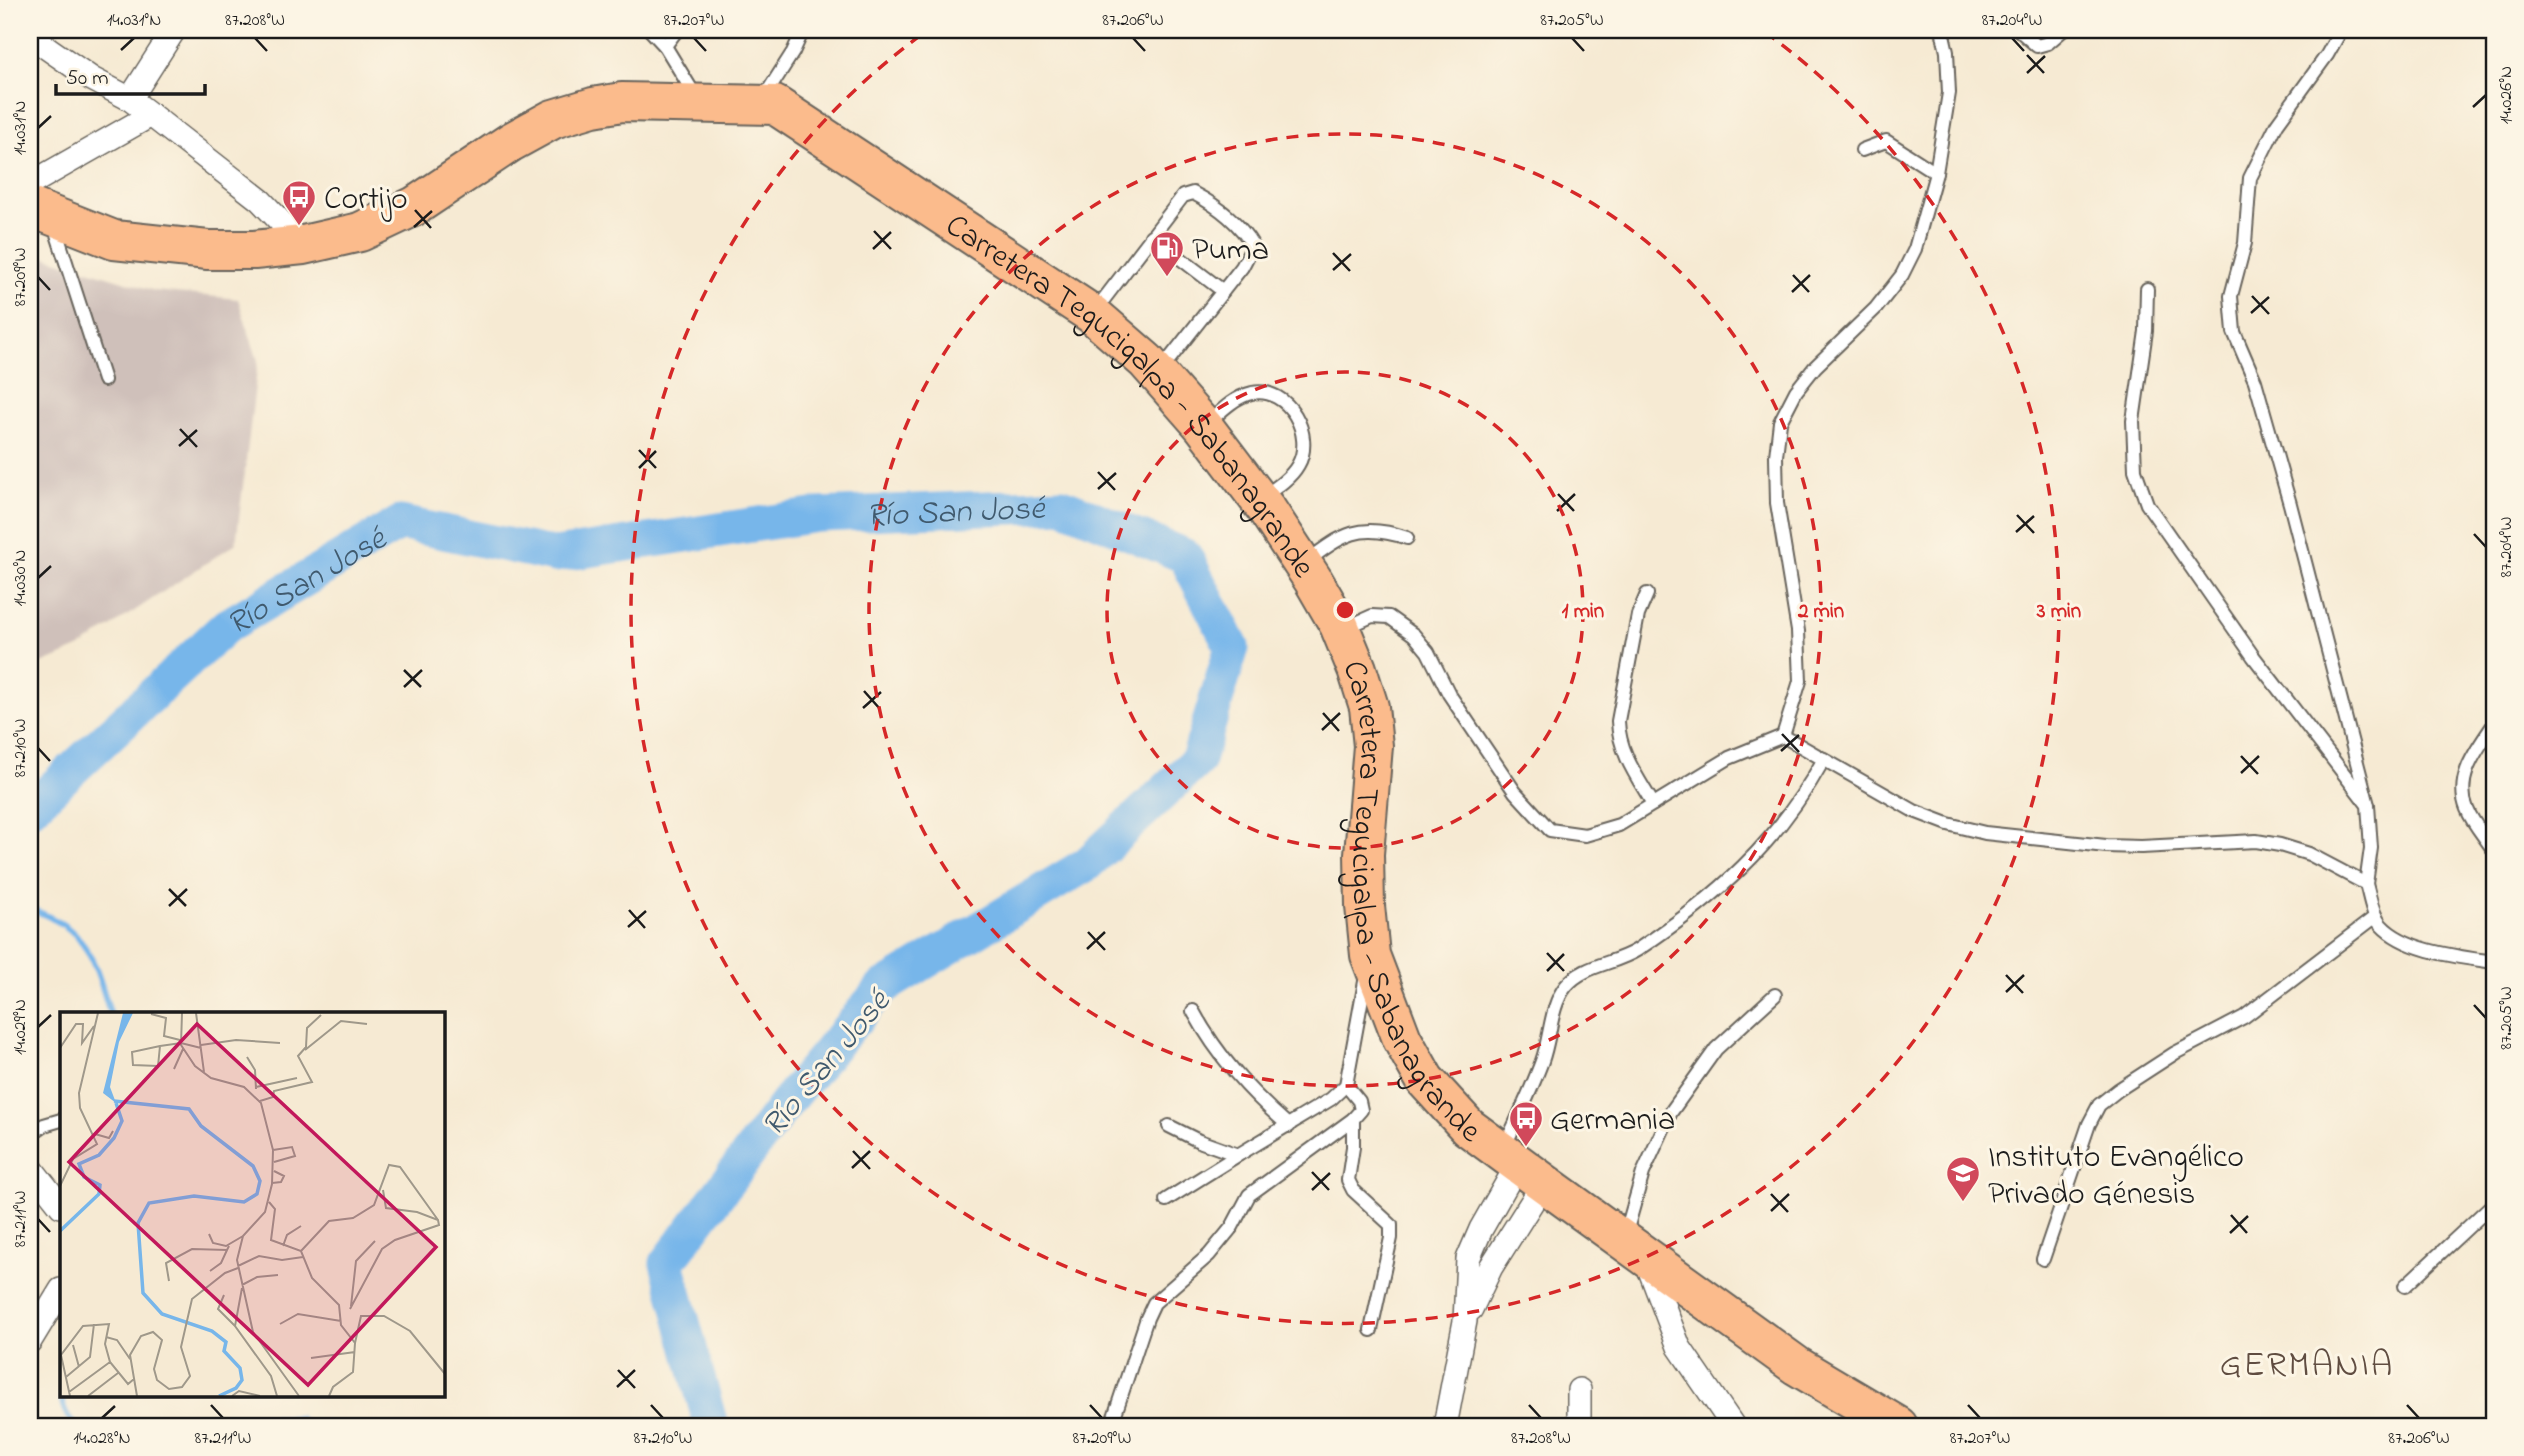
<svg xmlns="http://www.w3.org/2000/svg" width="2524" height="1456" font-family="'Indie Flower',sans-serif">
  <style>
    .industrial { fill: #cfc0ba }
    .lines { fill: none; stroke-linecap: round; stroke-linejoin: round }
    .stream { stroke: #77b6ea; stroke-width: 6 }
    .river { stroke: #77b6ea; stroke-width: 35 }
    .service-casing { stroke: #68645c; stroke-width: 16 }
    .minor-casing { stroke: #68645c; stroke-width: 26 }
    .trunk-casing { stroke: #68645c; stroke-width: 42 }
    .service { stroke: #fff; stroke-width: 12 }
    .minor { stroke: #fff; stroke-width: 23 }
    .trunk { stroke: #fbbb8c; stroke-width: 38 }
    .ticks { fill: none; stroke: #1c1c1c; stroke-width: 2.5 }
    .ring { fill: none; stroke: #d62828; stroke-width: 3.5; stroke-dasharray: 12 9 }
    .labels { text-anchor: middle; stroke-width: 6; stroke-linejoin: round; paint-order: stroke }
    .poi-label { font-size: 32px; fill: #1c1c1c; stroke: #fcf5e5; text-anchor: start }
    .street-label { font-size: 32px; fill: #1c1c1c; stroke: #fcf5e5 }
    .water-label { font-size: 33px; font-style: italic; fill: #405a6e; stroke: #fcf5e5 }
    .quarter-label { font-size: 35px; letter-spacing: 2px; fill: #604d41; stroke: #fcf5e5 }
    .inset-river { fill: none; stroke: #77b6ea; stroke-width: 3.5 }
    .inset-road { fill: none; stroke: #9f988a; stroke-width: 2 }
    .view { fill: #c2185b; fill-opacity: 0.15; stroke: #c2185b; stroke-width: 3.5 }
    .inset-edge { fill: none; stroke: #1c1c1c; stroke-width: 3.5 }
    .centre { fill: #d62828; stroke: #fcf5e5; stroke-width: 3.5 }
    .ring-label { font-size: 21px; text-anchor: middle; font-weight: bold; fill: #d62828; stroke: #fcf5e5; stroke-width: 6; stroke-linejoin: round; paint-order: stroke }
    .neatline { fill: none; stroke: #1c1c1c; stroke-width: 2.5 }
    .ticks-label { font-size: 18px; text-anchor: middle; fill: #1c1c1c }
  </style>
  <rect width="100%" height="100%" fill="#fcf5e5"/>
  <filter id="ink" filterUnits="userSpaceOnUse"><feTurbulence type="fractalNoise" baseFrequency=".0143" numOctaves="2"/><feDisplacementMap in="SourceGraphic" scale="14" xChannelSelector="R" yChannelSelector="G"/><feConvolveMatrix kernelMatrix="1 2 1 2 8 2 1 2 1" color-interpolation-filters="sRGB"/></filter>
  <filter id="wash" filterUnits="userSpaceOnUse"><feTurbulence type="fractalNoise" baseFrequency=".00686" numOctaves="4" result="noise"/><feDisplacementMap in="SourceGraphic" scale="28" xChannelSelector="R" yChannelSelector="G"/><feGaussianBlur stdDeviation="1.57" result="paint"/><feColorMatrix in="noise" values="0 0 0 0 0 0 0 0 0 0 0 0 0 0 0 0 0 1.4 0 .05"/><feComposite in="paint" operator="in"/></filter>
  <g filter="url(#wash)">
    <rect width="100%" height="100%" fill="#f6ead3"/>
    <polygon class="industrial" points="30,252 155,291 238,299 258,361 236,543 79,648 30,669"/>
    <g class="lines">
      <g class="stream">
        <path d="M30,908C43,914 58,920 69,929C94,949 101,985 110,1013"/>
        <path d="M62,1395C61,1406 68,1418 75,1426"/>
        <polyline points="260,1426 273,1418 299,1418 307,1426"/>
      </g>
      <path class="river" id="s1" d="M30,809L225,627L400,523L555,555L818,515L1062,505L1185,556L1232,647L1198,760L1087,864L882,988L793,1094L667,1263L711,1426"/>
    </g>
  </g>
  <g filter="url(#ink)">
    <g class="lines">
      <g class="service-casing">
        <g id="service">
          <polyline points="650,30 665,46 696,97"/>
          <polyline points="2019,30 2037,46 2048,43 2063,30"/>
          <polyline points="2341,30 2327,55 2277,124 2250,178 2245,243 2231,296 2234,332 2255,381 2290,504 2368,805"/>
          <polyline points="665,46 677,30"/>
          <polyline points="763,99 793,52 803,30"/>
          <polyline points="1862,150 1886,141 1936,173"/>
          <polyline points="54,225 104,380"/>
          <polyline points="1151,236 1223,291"/>
          <polyline points="2147,289 2146,331 2133,421 2135,470 2147,504 2253,656 2368,805 2371,848 2366,884"/>
          <path d="M1094,312L1183,196L1193,193C1218,206 1239,222 1253,246L1242,267L1160,371"/>
          <path d="M1207,424C1220,412 1234,397 1252,393C1289,386 1315,436 1298,465C1290,479 1274,489 1261,498"/>
          <path d="M1306,562C1343,534 1360,522 1407,538"/>
          <path d="M1647,594L1638,615L1618,721C1619,753 1638,778 1653,804"/>
          <path d="M1343,629L1372,616L1389,617L1414,635L1428,652L1449,694L1515,792L1550,830L1585,835L1619,825L1729,758L1783,736L1914,811L1948,824L1985,833L2106,846L2141,847L2256,841L2280,845L2309,854L2366,884C2370,897 2372,915 2381,925C2406,952 2460,957 2494,962"/>
          <path d="M2494,724C2477,750 2454,777 2467,809C2473,824 2486,838 2494,851"/>
          <polyline points="1783,736 1800,681 1798,631 1777,503 1776,456 1780,422 1796,391 1815,367 1876,308 1902,275 1915,249 1936,173 1949,93 1947,52 1942,30"/>
          <path d="M1193,1011C1218,1057 1250,1092 1289,1126"/>
          <polyline points="1353,1119 1353,1147 1348,1180 1353,1190 1391,1225 1391,1238 1371,1330"/>
          <polyline points="1169,1126 1199,1141 1238,1155 1331,1099 1346,1085 1366,976"/>
          <polyline points="30,1135 44,1125 61,1120"/>
          <path d="M1504,1148C1517,1119 1531,1091 1542,1061C1551,1037 1550,1006 1566,986C1583,965 1615,964 1637,950C1717,897 1777,844 1824,759"/>
          <polyline points="1166,1200 1238,1155"/>
          <polyline points="1625,1236 1643,1173 1671,1112 1716,1049 1775,995"/>
          <polyline points="2043,1259 2089,1124 2099,1105 2118,1090 2175,1053 2244,1017 2375,917"/>
          <polyline points="2405,1286 2494,1203"/>
          <polyline points="1111,1426 1147,1318 1154,1303 1209,1255 1232,1227 1249,1195 1353,1119 1361,1110 1359,1101 1346,1085"/>
        </g>
      </g>
      <g class="minor-casing">
        <g id="minor">
          <polyline points="30,36 92,79 130,99 151,115 260,200 303,245"/>
          <polyline points="130,99 174,30"/>
          <polyline points="30,184 151,115"/>
          <polyline points="30,1167 61,1206"/>
          <polyline points="1646,1260 1679,1347 1733,1426"/>
          <polyline points="1471,1309 1491,1267 1544,1183"/>
          <polyline points="30,1341 61,1290"/>
          <polyline points="1579,1390 1579,1426"/>
          <polyline points="1445,1426 1465,1321 1468,1259 1481,1229 1518,1164"/>
        </g>
      </g>
      <g class="trunk-casing">
        <g id="trunk">
          <path id="s2" d="M30,207L114,240L208,250H254L303,245L360,232L415,206L511,142L553,119L593,107L622,102L775,105L1092,314L1146,361L1204,427L1267,510L1313,580L1339,625L1357,669L1369,707L1373,746L1364,854L1365,906L1370,955L1402,1039L1425,1080L1468,1127L1544,1183L1797,1366L1898,1426"/>
        </g>
      </g>
      <use href="#service" class="service"/>
      <use href="#minor" class="minor"/>
      <use href="#trunk" class="trunk"/>
    </g>
  </g>
  <path class="ticks" d="M255,38L267,51M694,38L706,51M1133,38L1145,51M1572,38L1584,51M2012,38L2024,51M121,50L134,38M2027,55L2044,73M2027,73L2045,56M2473,107L2486,95M38,128L51,116M415,210L431,228M414,227L432,211M874,231L891,249M873,249L891,232M1333,253L1350,271M1333,270L1351,254M1793,275L1809,292M38,277L50,290M1792,292L1810,275M2252,296L2269,314M2251,313L2269,297M180,429L197,447M179,446L197,430M639,450L656,468M639,468L656,451M1098,472L1115,490M1098,489L1116,473M1558,494L1574,511M1557,511L1575,494M2017,515L2034,533M2016,532L2034,516M2474,534L2486,547M38,578L51,566M404,670L421,687M404,687L422,670M864,691L880,709M863,708L881,692M1323,713L1339,731M1322,730L1340,713M1782,734L1799,752M38,748L50,761M1781,751L1799,735M2241,756L2258,774M2241,773L2259,756M169,889L186,906M169,906L187,889M629,910L645,928M628,927L646,911M1088,932L1105,950M1087,949L1105,932M1547,953L1564,971M1547,971L1564,954M2006,975L2023,993M2006,992L2024,975M2474,1005L2486,1018M38,1027L51,1015M853,1151L870,1169M852,1168L870,1151M1312,1172L1329,1190M1312,1190L1330,1173M1771,1194L1788,1212M1771,1211L1789,1194M2231,1215L2247,1233M38,1219L50,1232M2230,1233L2248,1216M618,1370L635,1388M617,1387L635,1370M211,1405L223,1418M651,1405L663,1418M1090,1405L1102,1418M1529,1405L1541,1418M1968,1405L1980,1418M2407,1405L2419,1418M102,1418L115,1406"/>
  <g class="ring">
    <circle cx="1345" cy="610" r="238"/>
    <circle cx="1345" cy="610" r="476"/>
    <path d="M1765 32A714 714 0 1 1 925 32"/>
  </g>
  <defs>
    <g id="bus-pin" transform="scale(1.75)"><path d="M0 17L-7.5 6A9.5 9.5 0 1 1 7.5 6Z" fill="#d1495b" stroke="#fcf5e5"/><path d="M-5-6H5V4H4V6H2V4H-2V6H-4V4H-5ZM-3.5-4V0h7V-4ZM-3.5 1.2v1.5H-2V1.2ZM2 1.2v1.5H3.5V1.2Z" fill="#fff"/></g>
    <g id="fuel-pin" transform="scale(1.75)"><path d="M0 17L-7.5 6A9.5 9.5 0 1 1 7.5 6Z" fill="#d1495b" stroke="#fcf5e5"/><path d="M-5.5-6h7V0h2V4h1.3V-2.5L3-4.5l.8-.8L6-3V5H2.5V1h-1V6h-7ZM-4.2-4.7v3.2H.2V-4.7Z" fill="#fff"/></g>
    <g id="university-pin" transform="scale(1.75)"><path d="M0 17L-7.5 6A9.5 9.5 0 1 1 7.5 6Z" fill="#d1495b" stroke="#fcf5e5"/><path d="M0-5L7-2L0 1L-7-2ZM-4 1L0 2.5L4 1V4Q0 6-4 4Z" fill="#fff"/></g>
  </defs>
  <g fill-rule="evenodd">
    <use href="#bus-pin" x="299" y="197"/>
    <use href="#fuel-pin" x="1167" y="248"/>
    <use href="#bus-pin" x="1526" y="1118"/>
    <use href="#university-pin" x="1963" y="1173"/>
  </g>
  <g class="labels">
    <g class="poi-label">
      <text x="324" y="208">Cortijo</text>
      <text x="1192" y="259">Puma</text>
      <text x="1550" y="1129">Germania</text>
      <text x="1988" y="1166">Instituto Evangélico<tspan x="1988" dy="37">Privado Génesis</tspan></text>
    </g>
    <g class="street-label">
      <text dy="11" stroke="none"><textPath href="#s2" startOffset="1251">Carretera Tegucigalpa - Sabanagrande</textPath></text>
      <text dy="11" stroke="none"><textPath href="#s2" startOffset="1860">Carretera Tegucigalpa - Sabanagrande</textPath></text>
    </g>
    <g class="water-label">
      <text dy="12" stroke="none"><textPath href="#s1" startOffset="1032">Río San José</textPath></text>
      <text dy="12" stroke="none"><textPath href="#s1" startOffset="360">Río San José</textPath></text>
      <text transform="translate(824 1062) rotate(-50)" y="12">Río San José</text>
    </g>
    <g class="quarter-label">
      <text x="2307" y="1375">GERMANIA</text>
    </g>
  </g>
  <g transform="translate(60 1012)">
    <rect width="385" height="385" fill="#f6ead3"/>
    <path d="M63,1H73L59,30L50,75L56,91L43,81Z" fill="#77b6ea"/>
    <path class="inset-river" d="M54,89L129,97L141,114L193,154L200,169L197,182L184,190L134,184L89,191L78,211L83,281L102,302L152,319L166,330L164,339L180,356L182,368L176,376L159,384M0,219L39,182L40,173L24,165L19,152L39,143L54,126L62,109L56,91"/>
    <path class="inset-road" d="M122,1L121,33L135,54L151,66L184,75L201,91L213,138L212,172L205,200L183,224L177,248L193,320L239,384M136,1L144,60M91,2L106,6L104,24L120,28M141,33L176,28L220,31M100,34L98,54L73,53L72,40L100,34L121,31L141,36M0,36L16,12H23L22,31L34,14M245,38L281,9L307,12M187,45L195,58L196,77M114,57L123,37M196,75L237,66M200,89L213,85L214,79L252,70L238,44L246,35L247,16L261,3M35,122L49,126L53,119M213,138L232,135L235,144L214,150M212,171L221,170L224,164L214,159M0,174L13,147L37,132L20,96L19,81L38,1M209,190L215,197L211,228L241,239L252,266L279,293L281,313L295,331L293,360L273,375L269,384M149,222L153,231L166,234L183,224M223,234L227,223L241,214M241,239L269,209L293,206L314,193L329,153L340,155L378,208M178,254L199,244L222,248L243,245M150,259L161,251L167,238M109,269L106,251L132,237L167,238L169,234M182,273L197,265L218,263M182,276L175,314L211,364L217,384M164,283L158,297L175,314M291,294L296,249L315,229M290,297L322,237L335,228L379,213L378,208L357,200L326,196L323,178M220,312L238,302L281,309M46,325L57,328L70,347M295,331L301,304H324L350,319L385,362M13,333L19,355M251,346L295,340M6,365L30,345L34,312M9,380L50,350M10,384L1,343L23,314L49,312L45,332L50,350L68,372L74,367M28,384L58,361M77,384L70,343L81,324L93,320L102,328L94,357L97,368L109,377L122,375L130,364L121,335L132,287L165,261L178,256M172,384L179,379L200,384"/>
    <path class="view" d="M137,12L376,235L248,373L9,150Z"/>
    <rect width="385" height="385" class="inset-edge"/>
  </g>
  <circle cx="1345" cy="610" r="10" class="centre"/>
  <g class="ring-label">
    <text x="1583" y="617">1 min</text>
    <text x="1821" y="617">2 min</text>
    <text x="2059" y="617">3 min</text>
  </g>
  <rect width="2524" height="1456" fill="none" stroke="#fcf5e5" stroke-width="77"/>
  <path d="M56 84v10h149v-10" fill="none" stroke="#1c1c1c" stroke-width="3.5"/>
  <text x="66" y="84" font-size="21" fill="#1c1c1c" stroke="#fcf5e5" stroke-width="5" paint-order="stroke">50 m</text>
  <rect x="38" y="38" width="2448" height="1380" class="neatline"/>
  <g class="ticks-label">
    <text x="134" y="25">14.031°N</text>
    <text x="255" y="25">87.208°W</text>
    <text x="694" y="25">87.207°W</text>
    <text x="1133" y="25">87.206°W</text>
    <text x="1572" y="25">87.205°W</text>
    <text x="2012" y="25">87.204°W</text>
    <text transform="translate(2505 95) rotate(-90)" y="6">14.026°N</text>
    <text transform="translate(19 128) rotate(-90)" y="6">14.031°N</text>
    <text transform="translate(19 277) rotate(-90)" y="6">87.209°W</text>
    <text transform="translate(2505 547) rotate(-90)" y="6">87.204°W</text>
    <text transform="translate(19 578) rotate(-90)" y="6">14.030°N</text>
    <text transform="translate(19 748) rotate(-90)" y="6">87.210°W</text>
    <text transform="translate(2505 1018) rotate(-90)" y="6">87.205°W</text>
    <text transform="translate(19 1027) rotate(-90)" y="6">14.029°N</text>
    <text transform="translate(19 1219) rotate(-90)" y="6">87.211°W</text>
    <text x="102" y="1443">14.028°N</text>
    <text x="223" y="1443">87.211°W</text>
    <text x="663" y="1443">87.210°W</text>
    <text x="1102" y="1443">87.209°W</text>
    <text x="1541" y="1443">87.208°W</text>
    <text x="1980" y="1443">87.207°W</text>
    <text x="2419" y="1443">87.206°W</text>
  </g>
</svg>
